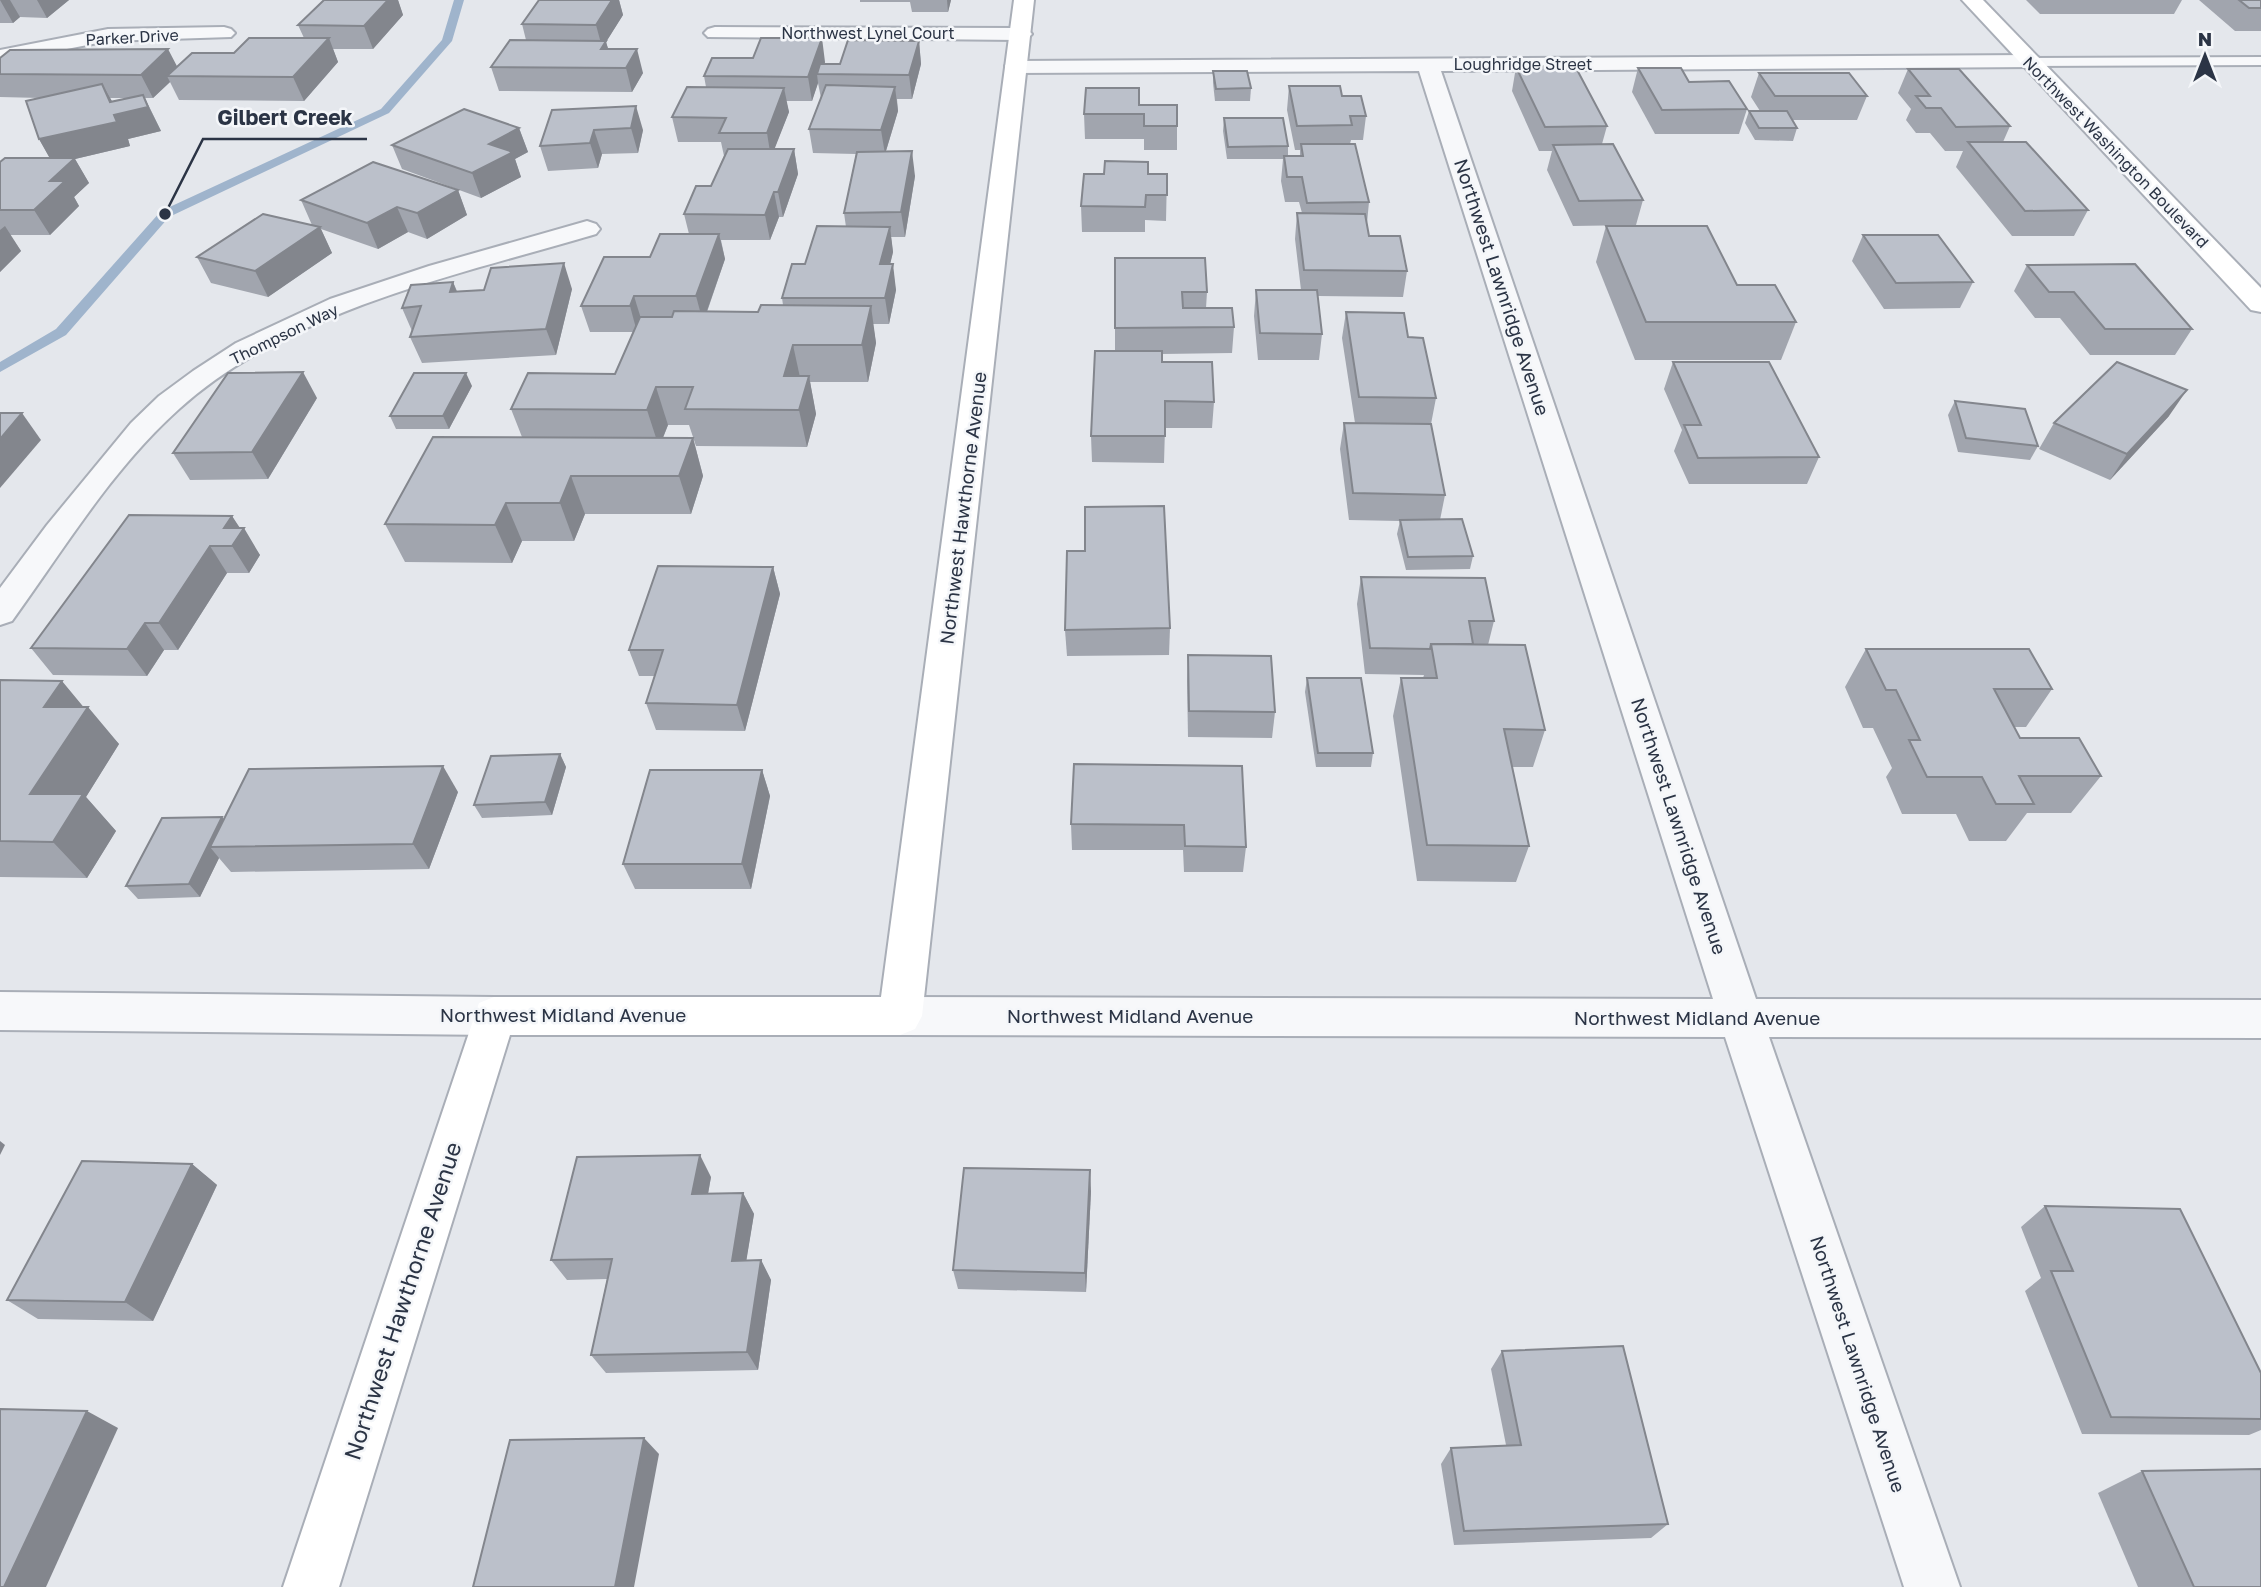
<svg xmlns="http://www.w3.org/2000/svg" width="2261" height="1587" font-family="'Golos Text',sans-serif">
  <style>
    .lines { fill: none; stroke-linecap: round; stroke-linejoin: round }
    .stream { fill: #9fb4cc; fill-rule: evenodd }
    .lane-casing { stroke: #a9aeb7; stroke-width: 4 }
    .street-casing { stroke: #a9aeb7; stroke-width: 4 }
    .secondary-casing { stroke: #a9aeb7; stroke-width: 4 }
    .lane { fill: #f7f8fa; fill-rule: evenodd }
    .street { fill: #f7f8fa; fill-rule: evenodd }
    .secondary { fill: #fff; fill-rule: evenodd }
    .wall { fill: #a1a5ae; fill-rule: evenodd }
    .shaded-wall { fill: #83868d }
    .building { fill: #bbc0ca; stroke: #83868d; stroke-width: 2 }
    .labels { text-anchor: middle; stroke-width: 5; stroke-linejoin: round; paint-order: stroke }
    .far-street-label { font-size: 16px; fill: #2b3445; stroke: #f4f6f9 }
    .street-label { font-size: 19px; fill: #2b3445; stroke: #f4f6f9 }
    .near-street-label { font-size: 23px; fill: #2b3445; stroke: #f4f6f9 }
    .leader { fill: none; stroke: #2b3445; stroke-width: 2.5 }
    .callout-dot { fill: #2b3445; stroke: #f4f6f9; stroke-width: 2.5 }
    .callout-label { font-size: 21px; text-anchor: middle; font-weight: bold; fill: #2b3445; stroke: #f4f6f9; stroke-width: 5; stroke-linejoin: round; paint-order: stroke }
  </style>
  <rect width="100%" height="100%" fill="#e4e7ec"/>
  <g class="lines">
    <polygon class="stream" points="454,0 464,0 452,41 389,113 169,217 66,335 0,372 0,362 56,329 161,211 381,109 442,40"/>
    <g class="lane-casing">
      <polygon id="lane" points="2261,57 2261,65 2030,66 2023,62 2030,58"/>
    </g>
    <g class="street-casing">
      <g id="street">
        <polygon points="224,27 231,29 235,33 231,37 108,41 0,62 0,50 108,29"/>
        <polygon points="715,27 1021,28 1028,30 1032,34 1028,38 1021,40 708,37 704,33 708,29"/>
        <polygon points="2030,55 2038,57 2041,62 2038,67 1441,71 1756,999 2261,1000 2261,1038 1769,1037 1960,1587 1904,1587 1725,1037 900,1035 885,1029 878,1016 885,1003 900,997 1713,999 1419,71 1016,73 1008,71 1005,66 1008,61"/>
        <path d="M587,221L596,224L600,229L596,234C458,275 288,310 179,409C112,469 64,549 12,621L0,625V588L47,525L131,423L159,396L193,371L236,343L330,299L429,266Z"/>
        <polygon points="0,992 494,997 509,1003 516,1016 509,1029 494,1035 0,1030"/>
      </g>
    </g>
    <g class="secondary-casing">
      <g id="secondary">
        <polygon points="1014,0 1034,0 922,1016 915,1029 900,1035 510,1035 339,1587 283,1587 479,1003 494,997 881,997"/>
        <polygon points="1962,0 1983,0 2261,288 2261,312 2251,310"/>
      </g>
    </g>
    <use href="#lane" class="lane"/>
    <use href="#street" class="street"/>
    <use href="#secondary" class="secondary"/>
  </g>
  <g class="wall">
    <polygon points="0,0 69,0 47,18 20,17 13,23 0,23"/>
    <path d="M324,0H398L403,15L373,49H333L338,62L304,101L179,100L170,82L153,98H145L161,131L128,139L130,146L75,159L89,183L74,197L79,206L50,235H10L21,251L0,272V162L50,158L39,139L41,98L0,97V58L177,67L304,38L298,25ZM110,98H127L112,102Z"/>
    <polygon points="539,0 623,0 619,0 623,15 606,42 608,49 643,73 632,92 499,91 491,67 526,40 522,24"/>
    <polygon points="860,0 951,0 948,12 912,12 910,2 860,2"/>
    <polygon points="2026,0 2182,0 2174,14 2040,14"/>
    <polygon points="2199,0 2261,0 2261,31 2235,31"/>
    <path d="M919,41L921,64L912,99H897L898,111L886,151L915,176L905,237H891L893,252L890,264L896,290L889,324H873L876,343L868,382H810L816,414L807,447L696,446L689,425H668L663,438H693L703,476L691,514H585L574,541H522L512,563L405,562L385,524L522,437L511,409L615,374L633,332H590L581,306L650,257L689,234L684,214L711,186L724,156L721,142H678L672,117L706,87L704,76L825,62V64H840ZM818,83L821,98L809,129L813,153L856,154L844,213L846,227L805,264L782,298L783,305L758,312H707L725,259L721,240H770L779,217H783L798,174L794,149H774L789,112L786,101H812Z"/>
    <polygon points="1516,67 1607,126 1602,144 1643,200 1636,225 1573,226 1547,170 1552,151 1539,151 1512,91"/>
    <polygon points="1638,68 1689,82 1747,109 1739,134 1655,134 1632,92"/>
    <polygon points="1908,69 2010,126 2003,142 2088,210 2074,236 2012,236 1956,167 1963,151 1945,151 1930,133 1916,133 1906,120 1911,109 1898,93"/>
    <polygon points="1213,71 1251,88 1250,101 1215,101 1213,83"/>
    <polygon points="1759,73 1867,96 1857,120 1792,120 1797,128 1793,141 1755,140 1745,123 1749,111 1760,111 1751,97"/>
    <polygon points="1289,86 1342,96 1366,116 1363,140 1351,140 1350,144 1369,202 1367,223 1369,236 1407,271 1403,297 1318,296 1322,334 1319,360 1258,360 1254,316 1256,290 1301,290 1295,239 1297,213 1302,213 1299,202 1285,202 1281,181 1283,159 1227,159 1223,131 1224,118 1288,146 1288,156 1300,156 1300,150 1295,150 1287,110"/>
    <polygon points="1139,105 1177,126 1177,150 1144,150 1144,139 1085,139 1084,114"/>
    <polygon points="552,110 643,130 638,153 602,154 598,168 548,171 540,146"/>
    <polygon points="519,128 528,152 515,159 521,177 481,198 402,169 392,145"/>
    <polygon points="1104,174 1167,174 1166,221 1145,220 1145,232 1082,232 1081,206"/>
    <polygon points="458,190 467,215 427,239 408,232 378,249 321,229 332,253 268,297 211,283 197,257 312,225 301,200"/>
    <polygon points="1606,226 1737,285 1796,322 1781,360 1635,360 1596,262"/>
    <polygon points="1863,235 1973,282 1960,308 1884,309 1852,261"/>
    <polygon points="1115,258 1207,292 1206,308 1234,327 1232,353 1162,354 1162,362 1214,402 1212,428 1165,428 1164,463 1092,462 1091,436 1115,351"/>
    <polygon points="2027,265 2192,329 2175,355 2090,355 2060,318 2035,318 2014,291"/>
    <polygon points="453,282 457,291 572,289 556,355 422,363 410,337 412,331 402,308"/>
    <polygon points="1346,312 1408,337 1436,398 1431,424 1445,495 1440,520 1473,556 1470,569 1406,570 1397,534 1400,521 1349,520 1340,449 1344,423 1355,423 1342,338"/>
    <polygon points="1673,362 1819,457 1807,484 1689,484 1674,451 1682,430 1664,389"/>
    <polygon points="472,386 449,429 396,429 390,416"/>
    <polygon points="317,398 268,479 190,480 173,453"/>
    <polygon points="1955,401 2038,446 2030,460 1958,452 1948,415"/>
    <polygon points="2169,416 2110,480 2039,449 2054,423"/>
    <polygon points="232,516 239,528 260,555 249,573 227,573 178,650 164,650 147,676 53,675 31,648"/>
    <polygon points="1085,551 1170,628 1169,655 1067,656 1065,630"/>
    <polygon points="773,567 780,594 745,731 656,730 646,703 655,676 639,676 629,650"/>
    <polygon points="1361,577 1494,621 1488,645 1545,730 1533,767 1512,767 1529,846 1516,882 1417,881 1393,716 1401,678 1423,678 1424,675 1365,674 1357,604"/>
    <polygon points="1866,649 2052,689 2026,727 2014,727 2020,738 2101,776 2071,813 2027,813 2006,841 1969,841 1956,814 1902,814 1886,777 1892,768 1873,728 1863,728 1845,687"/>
    <polygon points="1188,655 1275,712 1272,738 1188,737 1187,681"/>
    <polygon points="1307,678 1373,753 1371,767 1316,767 1305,692"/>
    <polygon points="0,680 83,707 119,744 86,797 116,831 87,878 0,877"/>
    <polygon points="560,754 566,767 552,815 482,818 474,805"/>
    <polygon points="1074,764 1246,847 1243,872 1184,872 1183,850 1072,850 1071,824"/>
    <polygon points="762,770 770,796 751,889 635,889 623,864"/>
    <polygon points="458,792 429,869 231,872 219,858 200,897 138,899 126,886 224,819"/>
    <polygon points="192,1164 217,1185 153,1321 38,1319 7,1300"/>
    <polygon points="711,1177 708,1194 743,1193 754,1214 746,1261 761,1260 771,1280 758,1370 606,1373 591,1355 607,1279 567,1280 551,1260"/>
    <polygon points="1091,1191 1086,1292 958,1289 953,1270"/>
    <polygon points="2045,1206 2261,1373 2261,1430 2249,1435 2082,1434 2025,1291 2041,1278 2021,1227"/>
    <polygon points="1502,1351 1668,1524 1651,1538 1454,1545 1441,1464 1451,1448 1506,1445 1491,1369"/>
    <polygon points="2142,1471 2261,1587 2138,1587 2098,1493"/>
  </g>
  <g class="shaded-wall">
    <polygon points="0,0 10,0 20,17 13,23"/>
    <polygon points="37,0 69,0 47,18"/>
    <polygon points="388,0 398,0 403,15 373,49 364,26"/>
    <polygon points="612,0 619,0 623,15 606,42 613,64 601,49 602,47 596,25"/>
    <polygon points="947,0 951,0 948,12"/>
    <polygon points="329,38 338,62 304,101 293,77"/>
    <polygon points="822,38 825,62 821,74 817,74 818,83 812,101 808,77"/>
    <polygon points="919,41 921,64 912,99 909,75"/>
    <polygon points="168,49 180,72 167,76 170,82 153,98 141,75"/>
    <polygon points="637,49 643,73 632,92 626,68"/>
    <polygon points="102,84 116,108 143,95 161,131 128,139 130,146 75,159 89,183 74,197 79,206 50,235 34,210 50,181 53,164 39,139 110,102"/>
    <polygon points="895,87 898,111 885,154 881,130"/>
    <polygon points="784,88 789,112 771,158 767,133"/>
    <polygon points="636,106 643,130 638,153 631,128"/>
    <polygon points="519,128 528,152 515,159 521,177 481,198 472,173 489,144"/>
    <polygon points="594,130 602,154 598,168 590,143"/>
    <polygon points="794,149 798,174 783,217 778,192"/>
    <polygon points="912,151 915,176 905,237 901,212"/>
    <polygon points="458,190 467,215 427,239 417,213"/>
    <polygon points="774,192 779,217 770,240 765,215"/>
    <polygon points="397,207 408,232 378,249 367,223"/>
    <polygon points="5,226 21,251 0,272 0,230"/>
    <polygon points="320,227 332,253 268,297 255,271"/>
    <polygon points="890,227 893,252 884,290 880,264"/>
    <polygon points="719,234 725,259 703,322 696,296"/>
    <polygon points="564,263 572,289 556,355 546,329"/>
    <polygon points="893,264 896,290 889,324 885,298"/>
    <polygon points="453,282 463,308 450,292"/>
    <polygon points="634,296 642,322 637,332 630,306"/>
    <polygon points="871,306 876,343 868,382 862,345"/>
    <polygon points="793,345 801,382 784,376"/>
    <polygon points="303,372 317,398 268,479 252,452"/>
    <polygon points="466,373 472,386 449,429 443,416"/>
    <polygon points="809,376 816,414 807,447 799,410"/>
    <polygon points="656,387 668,425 659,447 647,410"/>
    <polygon points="2187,390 2169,416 2110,480 2127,454"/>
    <polygon points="22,413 41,440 0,488 0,439"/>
    <polygon points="693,438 703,476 691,514 679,476"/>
    <polygon points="571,476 585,514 574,541 560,503"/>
    <polygon points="506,503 522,541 512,563 495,525"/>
    <polygon points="232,516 242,531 244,528 260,555 249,573 232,546 224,528"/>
    <polygon points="210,546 227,573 178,650 159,623"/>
    <polygon points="773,567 780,594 745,731 737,705"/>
    <polygon points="145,623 164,650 147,676 127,649"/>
    <polygon points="62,681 86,710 88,707 119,744 86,797 116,831 87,878 53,842 30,794 44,707"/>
    <polygon points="560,754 566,767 552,815 545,802"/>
    <polygon points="443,766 458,792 429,869 413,844"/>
    <polygon points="762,770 770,796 751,889 742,864"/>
    <polygon points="222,817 233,831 210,847 219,858 200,897 189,884"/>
    <polygon points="0,1141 5,1145 0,1155"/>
    <polygon points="700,1155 711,1177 704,1215 692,1194"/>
    <polygon points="192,1164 217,1185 153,1321 125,1302"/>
    <polygon points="1090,1170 1091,1191 1086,1292 1085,1273"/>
    <polygon points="743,1193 754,1214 743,1281 732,1261"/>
    <polygon points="761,1260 771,1280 758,1370 747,1352"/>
    <polygon points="87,1411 118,1428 46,1587 4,1587"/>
    <polygon points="644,1438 659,1454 634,1587 615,1587"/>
  </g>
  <g class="building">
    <polygon points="324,0 388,0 364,26 298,25"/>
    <polygon points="539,0 612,0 596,25 522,24"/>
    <polygon points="2239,0 2261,0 2261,8 2249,8"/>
    <polygon points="249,38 329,38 293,77 167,76 192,53 234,53"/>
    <polygon points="761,38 822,38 808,77 704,76 712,58 753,58"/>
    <polygon points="510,40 606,41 601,49 637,49 626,68 491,67"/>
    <polygon points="848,40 919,41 909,75 817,74 820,64 840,64"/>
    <polygon points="168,49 141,75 0,74 0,58 10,50"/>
    <polygon points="1575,66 1607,126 1545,127 1516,67"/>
    <polygon points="1638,68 1681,68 1689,82 1729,81 1747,109 1662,110"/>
    <polygon points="1908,69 1959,69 2010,126 1956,127 1941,108 1926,108 1916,96 1930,96"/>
    <polygon points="1213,71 1247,71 1251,88 1216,89"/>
    <polygon points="1759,73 1849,73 1867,96 1775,96"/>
    <polygon points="102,84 110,102 143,95 148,107 114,115 117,122 39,139 26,101"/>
    <polygon points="826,85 895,87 881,130 809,129"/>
    <polygon points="1289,86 1340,86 1342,96 1361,96 1366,116 1350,116 1352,125 1297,126"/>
    <polygon points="687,87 784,88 767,133 719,133 726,118 672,117"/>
    <polygon points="1086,88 1139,88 1139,105 1177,105 1177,126 1144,126 1144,114 1084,114"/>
    <polygon points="636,106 631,128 594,130 590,143 540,146 552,110"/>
    <polygon points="464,109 519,128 489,144 513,152 472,173 392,145"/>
    <polygon points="1749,111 1787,111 1797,128 1759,128"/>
    <polygon points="1224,118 1283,118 1288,146 1228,147"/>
    <polygon points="1968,142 2026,142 2088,210 2025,211"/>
    <polygon points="1301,144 1355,144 1369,202 1307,203 1302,177 1287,177 1284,156 1303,156"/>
    <polygon points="1613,144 1643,200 1579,201 1553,145"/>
    <polygon points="728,149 794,149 778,192 774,192 765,215 684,214 696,186 711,186"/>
    <polygon points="912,151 901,212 844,213 857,152"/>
    <polygon points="5,158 75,158 50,181 65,181 34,210 0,210 0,162"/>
    <polygon points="1105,161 1148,162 1148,174 1167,174 1167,195 1146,195 1145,207 1081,206 1084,174 1104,174"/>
    <polygon points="373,162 458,190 417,213 397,207 367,223 301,200"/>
    <polygon points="1297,213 1365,214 1369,236 1400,236 1407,271 1304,270"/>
    <polygon points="263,214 320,227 255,271 197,257"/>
    <polygon points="817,226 890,227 880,264 893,264 885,298 782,298 792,264 805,264"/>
    <polygon points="1606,226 1707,226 1737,285 1775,285 1796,322 1646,322"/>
    <polygon points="660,234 719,234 696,296 634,296 630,306 581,306 604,257 650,257"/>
    <polygon points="1863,235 1938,235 1973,282 1896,283"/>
    <polygon points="1115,258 1205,258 1207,292 1182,292 1183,308 1232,308 1234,327 1115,328"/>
    <polygon points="564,263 546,329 410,337 421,306 402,308 411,285 453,282 450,292 484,290 491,268"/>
    <polygon points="2135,264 2192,329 2105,329 2074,292 2049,292 2027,265"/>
    <polygon points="1256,290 1317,290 1322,334 1260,333"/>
    <polygon points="761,305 871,306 862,345 793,345 784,376 809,376 799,410 685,409 693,387 656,387 647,410 511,409 528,373 615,374 640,317 672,317 674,311 758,312"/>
    <polygon points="1346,312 1404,313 1408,337 1423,338 1436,398 1359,397"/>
    <polygon points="1095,351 1162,351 1162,362 1212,362 1214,402 1165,401 1165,436 1091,436"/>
    <polygon points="1673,362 1769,362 1819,457 1698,458 1684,425 1701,425"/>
    <polygon points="2117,362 2187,390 2127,454 2054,423"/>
    <polygon points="303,372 252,452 173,453 228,373"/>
    <polygon points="414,373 466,373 443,416 390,416"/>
    <polygon points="1955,401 2025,409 2038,446 1966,438"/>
    <polygon points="0,413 22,413 0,439"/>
    <polygon points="1344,423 1431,424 1445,495 1353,493"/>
    <polygon points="433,437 693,438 679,476 571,476 560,503 506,503 495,525 385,524"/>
    <polygon points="1164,506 1170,628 1065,630 1067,551 1085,551 1085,507"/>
    <polygon points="129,515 232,516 224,528 244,528 232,546 210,546 159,623 145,623 127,649 31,648"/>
    <polygon points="1462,519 1473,556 1408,557 1400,520"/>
    <polygon points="658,566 773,567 737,705 646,703 663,650 629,650"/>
    <polygon points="1361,577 1485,578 1494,621 1469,621 1473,644 1431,644 1430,649 1370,648"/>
    <polygon points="1431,644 1525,645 1545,730 1504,729 1529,846 1427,845 1401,678 1437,678"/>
    <polygon points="1866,649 2029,649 2052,689 1994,689 2020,738 2079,738 2101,776 2019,776 2034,804 1996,804 1982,777 1927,777 1909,740 1920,740 1896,690 1886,690"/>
    <polygon points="1188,655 1271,656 1275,712 1189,711"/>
    <polygon points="1307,678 1361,678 1373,753 1318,753"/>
    <polygon points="0,680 62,681 44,707 88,707 30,794 83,794 53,842 0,841"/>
    <polygon points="560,754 545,802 474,805 491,756"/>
    <polygon points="1074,764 1242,766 1246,847 1185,846 1184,825 1071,824"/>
    <polygon points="443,766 413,844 210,847 249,769"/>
    <polygon points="650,770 762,770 742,864 623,864"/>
    <polygon points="222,817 189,884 126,886 162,818"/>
    <polygon points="700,1155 692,1194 743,1193 732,1261 761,1260 747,1352 591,1355 612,1259 551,1260 577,1157"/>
    <polygon points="82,1161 192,1164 125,1302 7,1300"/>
    <polygon points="964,1168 1090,1170 1085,1273 953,1270"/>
    <polygon points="2045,1206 2180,1209 2261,1373 2261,1419 2111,1417 2051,1271 2073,1271"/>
    <polygon points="1623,1346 1668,1524 1464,1531 1451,1448 1521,1445 1502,1351"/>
    <polygon points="0,1409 87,1411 4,1587 0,1587"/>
    <polygon points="644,1438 615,1587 473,1587 510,1440"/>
    <polygon points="2261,1469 2261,1587 2194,1587 2142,1471"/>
  </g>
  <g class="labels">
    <g class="far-street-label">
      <text x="868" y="39">Northwest Lynel Court</text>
      <text transform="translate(132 37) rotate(-3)" y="6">Parker Drive</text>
      <text x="1523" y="70">Loughridge Street</text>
      <text transform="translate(2116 152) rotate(46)" y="6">Northwest Washington Boulevard</text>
      <text transform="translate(284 334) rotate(-26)" y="6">Thompson Way</text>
    </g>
    <g class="street-label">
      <text transform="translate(1502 287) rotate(72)" y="7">Northwest Lawnridge Avenue</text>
      <text transform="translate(963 508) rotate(-83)" y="7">Northwest Hawthorne Avenue</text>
      <text transform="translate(1679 826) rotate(72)" y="7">Northwest Lawnridge Avenue</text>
      <text x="563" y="1022">Northwest Midland Avenue</text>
      <text x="1130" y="1023">Northwest Midland Avenue</text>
      <text x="1697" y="1025">Northwest Midland Avenue</text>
      <text transform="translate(1858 1364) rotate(72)" y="7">Northwest Lawnridge Avenue</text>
    </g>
    <g class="near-street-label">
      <text transform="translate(403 1301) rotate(-72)" y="8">Northwest Hawthorne Avenue</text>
    </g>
  </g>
  <path class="leader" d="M165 214L203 139H367"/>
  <circle class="callout-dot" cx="165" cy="214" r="7"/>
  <g class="callout-label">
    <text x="285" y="125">Gilbert Creek</text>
  </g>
  <g transform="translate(2205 56)" stroke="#f4f6f9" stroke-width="5" paint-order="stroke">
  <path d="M0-5L12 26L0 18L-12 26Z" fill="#2b3445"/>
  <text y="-10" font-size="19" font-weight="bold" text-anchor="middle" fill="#2b3445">N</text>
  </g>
</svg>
